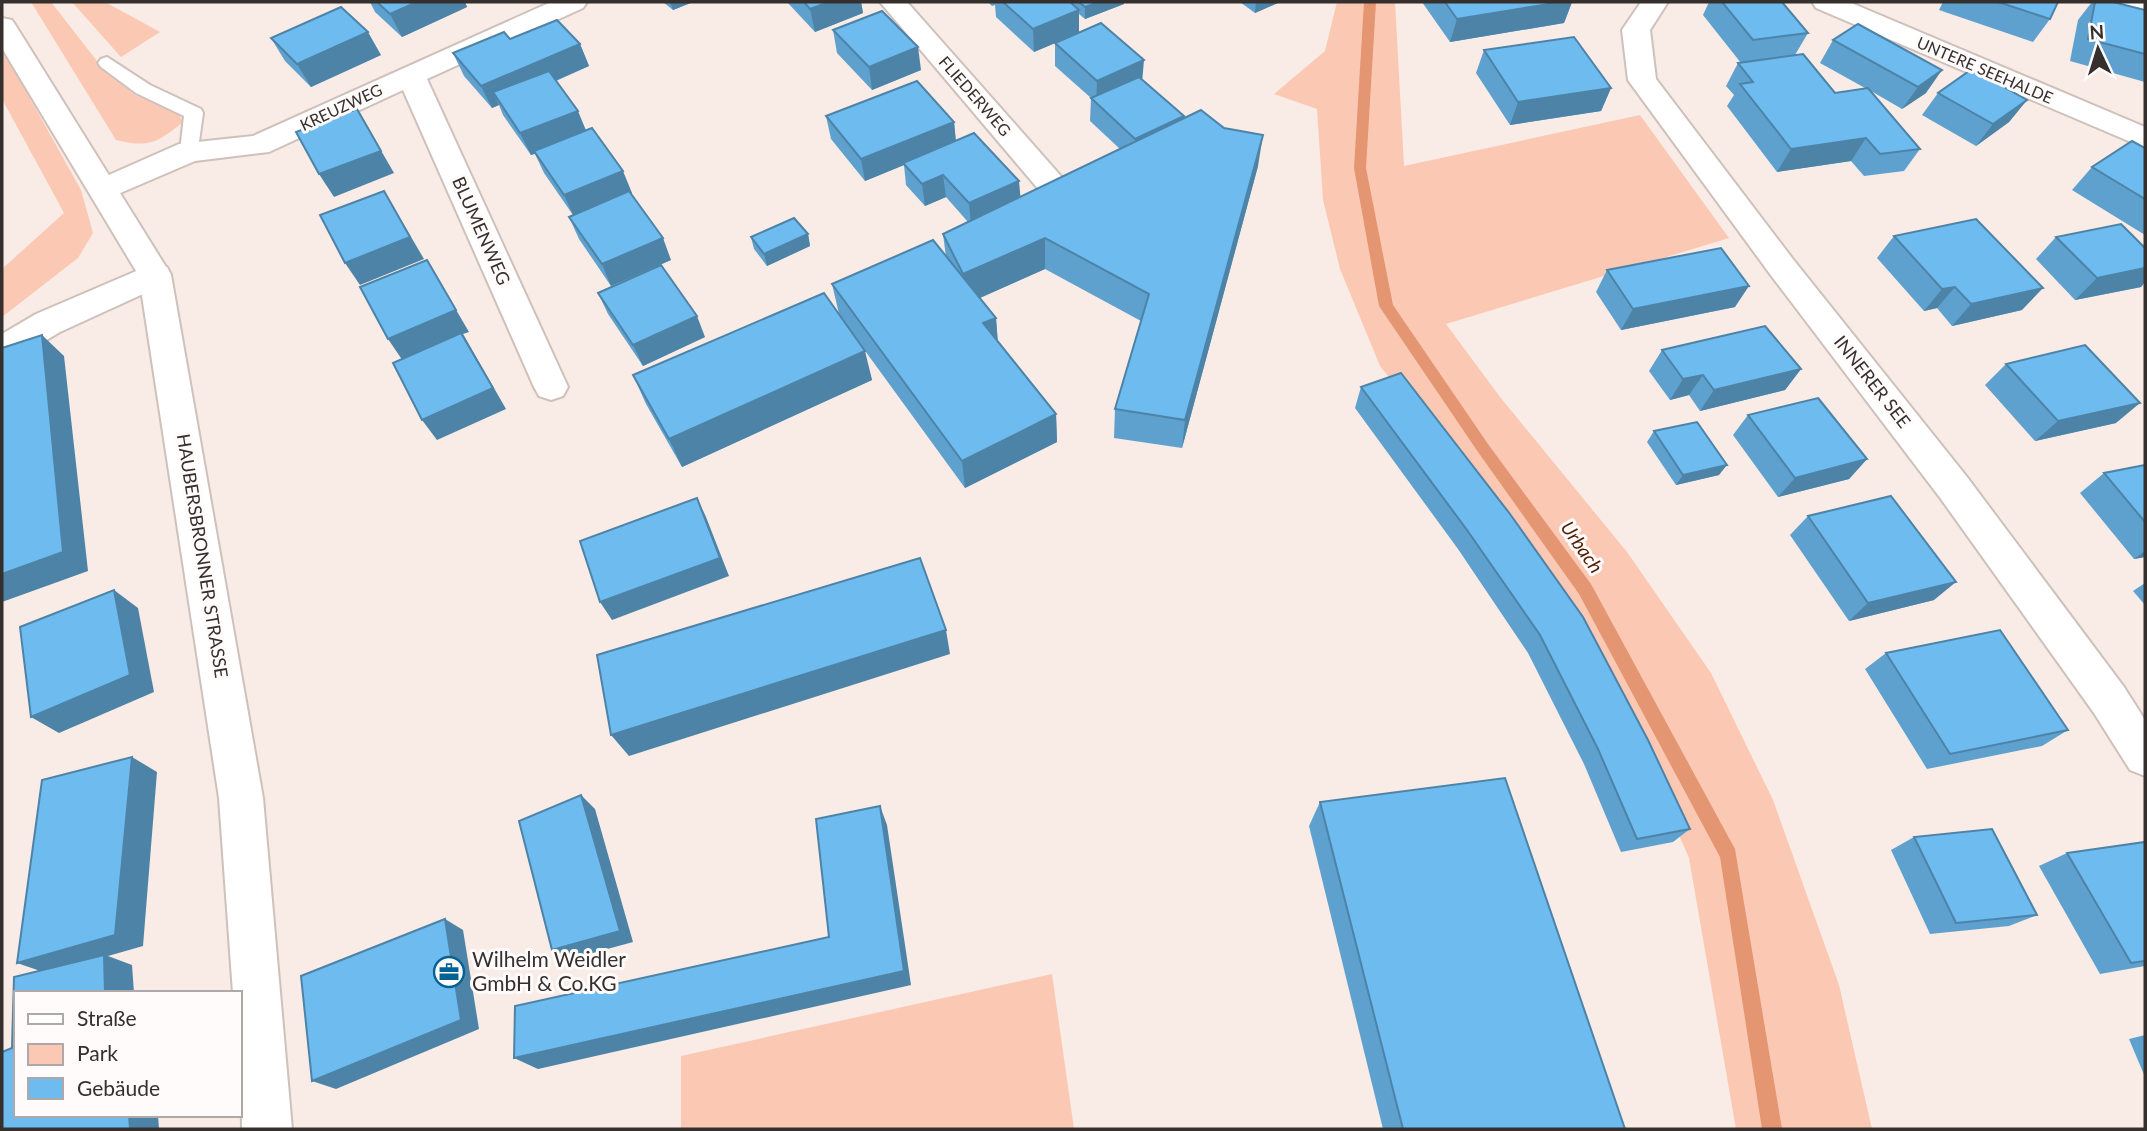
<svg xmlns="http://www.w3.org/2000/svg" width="2147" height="1131" font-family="Lato,sans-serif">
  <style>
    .green { fill: #fbc9b3 }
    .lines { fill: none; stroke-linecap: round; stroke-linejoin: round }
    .stream { fill: #e49672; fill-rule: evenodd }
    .lane-casing { stroke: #cec1bb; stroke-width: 4 }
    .street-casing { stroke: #cec1bb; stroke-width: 4 }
    .secondary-casing { stroke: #cec1bb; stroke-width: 4 }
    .lane { fill: #fff; fill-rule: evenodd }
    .street { fill: #fff; fill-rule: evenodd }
    .secondary { fill: #fff; fill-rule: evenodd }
    .wall { fill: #5fa1ce }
    .shaded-wall { fill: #4d83a7 }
    .building { fill: #6ebbef; stroke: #4d83a7; stroke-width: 2 }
    .labels { text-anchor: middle; stroke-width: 6; stroke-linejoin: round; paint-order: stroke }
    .far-street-label { font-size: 16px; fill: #352f2d; stroke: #fefbfa }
    .street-label { font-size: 18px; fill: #352f2d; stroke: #fefbfa }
    .water-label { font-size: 19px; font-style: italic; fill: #4f1e03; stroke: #fefbfa }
    .near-poi-label { font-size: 21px; fill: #352f2d; stroke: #fefbfa; text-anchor: start }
  </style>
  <rect width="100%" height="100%" fill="#f9ebe5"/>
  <g class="green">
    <path d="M31,2H51L104,70L135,95L177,112L183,122C157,143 149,148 116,140Z"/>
    <polygon points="72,2 105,2 160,32 121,57"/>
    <polygon points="1337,2 1395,2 1404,166 1640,115 1729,238 1446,324 1500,397 1627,552 1711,673 1773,800 1839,985 1872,1129 1736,1129 1689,858 1641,748 1508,526 1380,366 1340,269 1323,200 1317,109 1274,94 1325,51"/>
    <polygon points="2,48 81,190 93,233 78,258 2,317 2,269 64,213 2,99"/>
    <polygon points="1052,974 1074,1129 681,1129 681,1056"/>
  </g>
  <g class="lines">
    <polygon class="stream" points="1364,2 1376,2 1366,168 1393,305 1488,444 1591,584 1735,849 1782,1129 1762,1129 1720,857 1579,594 1478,452 1379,306 1354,168"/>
    <g class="lane-casing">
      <polygon id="lane" points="107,57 150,85 201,109 203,113 197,156 183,156 180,151 184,116 136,93 101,67 98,63 101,59"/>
    </g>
    <g class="street-casing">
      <g id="street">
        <polygon points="551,2 587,2 583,8 427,79 568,387 563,396 551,400 539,396 534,387 403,90 269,152 195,161 104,200 93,196 89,189 93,182 179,144 253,136"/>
        <polygon points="880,2 907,2 1067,183 1071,190 1067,197 1056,201 1045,197"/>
        <polygon points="1641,2 1668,2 1650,30 1656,79 1792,258 1967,477 2124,687 2145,720 2145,776 2130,770 2094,713 1941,499 1770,274 1628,80 1622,30"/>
        <polygon points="1812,2 1849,2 2145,127 2145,148 1816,8"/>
        <polygon points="2102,2 2145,2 2145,17 2105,8"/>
        <polygon points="155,263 167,267 171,275 167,283 60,332 14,359 2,363 2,334 36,314"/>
      </g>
    </g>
    <g class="secondary-casing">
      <polygon id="secondary" points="2,18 12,20 16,26 171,275 263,798 292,1129 242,1129 240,993 233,993 219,798 139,276 2,48"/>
    </g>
    <use href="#lane" class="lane"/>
    <use href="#street" class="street"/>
    <use href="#secondary" class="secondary"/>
  </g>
  <g class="wall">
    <polygon points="370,2 465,2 467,7 402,37 375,12"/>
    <polygon points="663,2 693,2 673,10"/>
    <polygon points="787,2 861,2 863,13 815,32"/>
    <polygon points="988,2 1124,2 1124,4 1085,19 1079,14 1079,33 1143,80 1184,119 1258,166 1182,448 1114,438 1115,409 1141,321 1045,269 980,298 996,318 998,342 1056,414 1057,442 965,488 863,348 872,380 682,467 646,404 633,375 839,314 832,284 946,257 943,234 968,222 946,197 925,206 906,185 904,165 865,181 831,139 826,116 954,122 956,141 1020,197 1120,149 1090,121 1091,98 1055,66 1055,43 1034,52 996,17 995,5 992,6"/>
    <polygon points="1240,2 1280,2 1255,13"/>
    <polygon points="1422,2 1572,2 1564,23 1450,42"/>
    <polygon points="1709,2 1782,2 1808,33 1795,55 1835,93 1865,88 1820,63 1833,40 1858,24 1926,93 1902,109 1871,91 1920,149 1904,171 1864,176 1851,161 1777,172 1727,106 1734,95 1726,86 1738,63 1741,63 1703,15"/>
    <polygon points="1943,2 2058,2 2050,19 2033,42 1939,10"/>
    <polygon points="2092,2 2113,2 2145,10 2145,82 2070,61 2078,20"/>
    <polygon points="833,30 921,70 872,90 837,53"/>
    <polygon points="271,38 381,55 311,87 285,61"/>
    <polygon points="580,44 589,66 556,81 586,130 632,193 631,193 671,260 611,286 579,239 569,217 573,215 544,173 535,154 531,155 503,115 499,105 492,108 464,76 453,53"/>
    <polygon points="1484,50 1611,88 1601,111 1510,125 1476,73"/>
    <polygon points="1938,93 2027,100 2009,122 1976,146 1922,115"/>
    <polygon points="2145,148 2145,235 2072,190 2092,167"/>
    <polygon points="808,234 810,246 767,266 754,249 751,237"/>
    <polygon points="1894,236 2022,310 1952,326 1937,308 1924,311 1877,258"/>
    <polygon points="2056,237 2145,248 2145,282 2141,287 2075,300 2036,259"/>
    <polygon points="1607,270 1735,307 1621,330 1596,292"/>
    <polygon points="598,293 705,337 643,366 608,314"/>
    <polygon points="1662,350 1801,369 1785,390 1700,411 1689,395 1670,400 1649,371"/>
    <polygon points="2006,364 2116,423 2035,441 1985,385"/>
    <polygon points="1361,387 1690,829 1673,842 1621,852 1584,764 1528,653 1458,549 1355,408"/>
    <polygon points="1748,415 1867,459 1849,479 1778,497 1733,435"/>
    <polygon points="1654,431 1719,475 1676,485 1647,442"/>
    <polygon points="2145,465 2145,557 2134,559 2080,493 2104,473"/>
    <polygon points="1808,516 1934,600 1849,621 1790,535"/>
    <polygon points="2145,583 2145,605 2133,591"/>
    <polygon points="1886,653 2068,730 2042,746 1927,769 1865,669"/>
    <polygon points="1320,802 1625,1129 1383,1129 1309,826"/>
    <polygon points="1914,837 2037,915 2009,926 1930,934 1891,850"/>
    <polygon points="2145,842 2145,966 2100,974 2039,866 2067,853"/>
    <polygon points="2145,1035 2145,1077 2129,1039"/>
  </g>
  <g class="shaded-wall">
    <polygon points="417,2 465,2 467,7 402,37 390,14"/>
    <polygon points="670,2 693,2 673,10"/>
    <polygon points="829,2 861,2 863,13 815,32 810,9"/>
    <polygon points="1099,2 1124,2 1124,4 1085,19 1085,7"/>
    <polygon points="1256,2 1280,2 1255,13"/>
    <polygon points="1561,2 1572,2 1564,23 1450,42 1457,19"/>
    <polygon points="1079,10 1079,33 1034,52 1033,29"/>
    <polygon points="368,32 381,55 311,87 297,64"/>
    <polygon points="580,44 589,66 501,104 493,92 499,105 492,108 481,86"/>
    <polygon points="918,47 921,70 872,90 869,67"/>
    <polygon points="1144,60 1142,83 1096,104 1097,81"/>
    <polygon points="1942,70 1926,93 1902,109 1918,87"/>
    <polygon points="1611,88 1601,111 1510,125 1518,102"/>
    <polygon points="2027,100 2009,122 1976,146 1993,124"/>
    <polygon points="357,109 394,173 334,197 319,174"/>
    <polygon points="578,111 587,133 531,155 520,133"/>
    <polygon points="1184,116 1182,139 1134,162 1135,139"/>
    <polygon points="954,122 956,144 903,163 904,165 865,181 861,159"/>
    <polygon points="1263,135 1258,166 1182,448 1185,420"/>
    <polygon points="1866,138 1851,161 1777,172 1791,149"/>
    <polygon points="623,171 632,193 574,217 564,195"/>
    <polygon points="943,175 946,197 925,206 922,184"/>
    <polygon points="1019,181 1021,203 971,225 969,203"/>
    <polygon points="384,191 424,259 360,285 345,263"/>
    <polygon points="808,234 810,246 767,266 764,254"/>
    <polygon points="663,238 671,260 611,286 602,264"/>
    <polygon points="1045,238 1045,269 966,304 963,274"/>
    <polygon points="427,260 469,332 463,334 506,409 437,440 422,420 403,361 388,339"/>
    <polygon points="2145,268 2145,282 2141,287 2075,300 2097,278"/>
    <polygon points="1749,286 1735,307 1621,330 1633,309"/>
    <polygon points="1955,287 1937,308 1924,311 1942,289"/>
    <polygon points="2043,288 2022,310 1952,326 1971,304"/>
    <polygon points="697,316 705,337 643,366 633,345"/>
    <polygon points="996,318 998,348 983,323"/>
    <polygon points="42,335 64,356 88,571 2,602 2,574"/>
    <polygon points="865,351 872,380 682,467 669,439"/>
    <polygon points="1801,369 1785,390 1700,411 1714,390"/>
    <polygon points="1703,375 1689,395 1670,400 1683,379"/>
    <polygon points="2140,403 2116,423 2035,441 2058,421"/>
    <polygon points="1056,414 1057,442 965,488 962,461"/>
    <polygon points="1867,459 1849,479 1778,497 1795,478"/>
    <polygon points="1727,465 1719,475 1676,485 1683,475"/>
    <polygon points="697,498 706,517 729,576 612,620 600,602"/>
    <polygon points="2145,551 2145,557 2134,559"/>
    <polygon points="1956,582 1934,600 1849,621 1868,603"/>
    <polygon points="114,590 138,608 154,692 59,733 31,717"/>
    <polygon points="946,630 950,654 629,756 611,735"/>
    <polygon points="132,757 157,772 143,946 108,956 132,965 134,993 105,993 17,963"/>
    <polygon points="581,795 595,809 633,942 567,960 552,950"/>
    <polygon points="880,806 887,825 911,985 538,1069 514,1058 904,971"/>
    <polygon points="445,919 463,930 479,1029 336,1089 312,1081"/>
    <polygon points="129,1115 158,1115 159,1129 130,1129"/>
  </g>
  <g class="building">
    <polygon points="377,2 417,2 390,14"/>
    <polygon points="804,2 829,2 810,9"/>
    <polygon points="1003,2 1070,2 1079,10 1033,29"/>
    <polygon points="1079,2 1099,2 1085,7"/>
    <polygon points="1445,2 1561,2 1457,19"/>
    <polygon points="1722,2 1782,2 1808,33 1753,40"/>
    <polygon points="1998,2 2058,2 2050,19"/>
    <polygon points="2095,2 2113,2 2145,10 2145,54 2088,39"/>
    <polygon points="341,7 368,32 297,64 271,38"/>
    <polygon points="882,11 918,47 869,67 833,30"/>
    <polygon points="557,20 580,44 481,86 453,53 504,32 510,39"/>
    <polygon points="1101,23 1144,60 1097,81 1055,43"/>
    <polygon points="1858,24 1942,70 1918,87 1833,40"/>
    <polygon points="1574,37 1611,88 1518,102 1484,50"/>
    <polygon points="1803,54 1835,93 1868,88 1920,149 1880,154 1866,138 1791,149 1740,84 1753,82 1738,63"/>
    <polygon points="1972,69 2027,100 1993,124 1938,93"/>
    <polygon points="549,71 578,111 520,133 493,92"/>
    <polygon points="1139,77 1184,116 1135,139 1091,98"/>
    <polygon points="917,81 954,122 861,159 826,116"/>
    <polygon points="357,109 381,151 319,174 296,132"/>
    <polygon points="1201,110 1224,128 1263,135 1185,420 1115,409 1149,294 1045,238 963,274 943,234"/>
    <polygon points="592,128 623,171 564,195 534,151"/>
    <polygon points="974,133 1019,181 969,203 943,175 922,184 903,163"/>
    <polygon points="2132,141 2145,148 2145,199 2092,167"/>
    <polygon points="384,191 410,237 345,263 320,215"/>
    <polygon points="629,191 663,238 602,264 569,217"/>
    <polygon points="794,218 808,234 764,254 751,237"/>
    <polygon points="1976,219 2043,288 1971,304 1955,287 1942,289 1894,236"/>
    <polygon points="2121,224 2145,248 2145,268 2097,278 2056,237"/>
    <polygon points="933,240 996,318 983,323 1056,414 962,461 832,284"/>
    <polygon points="1721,248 1749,286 1633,309 1607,270"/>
    <polygon points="427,260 456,310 388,339 360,287"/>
    <polygon points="661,265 697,316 633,345 598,293"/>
    <polygon points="824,293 865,351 669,439 633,375"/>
    <polygon points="1765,326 1801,369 1714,390 1703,375 1683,379 1662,350"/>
    <polygon points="461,333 493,388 422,420 393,363"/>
    <polygon points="42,335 63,552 2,574 2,348"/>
    <polygon points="2085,345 2140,403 2058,421 2006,364"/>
    <polygon points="1401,373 1510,514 1583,617 1648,740 1690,829 1637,839 1598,749 1540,635 1467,530 1361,387"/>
    <polygon points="1818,398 1867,459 1795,478 1748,415"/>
    <polygon points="1697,422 1727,465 1683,475 1654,431"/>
    <polygon points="2145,465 2145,522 2104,473"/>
    <polygon points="1891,496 1956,582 1868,603 1808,516"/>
    <polygon points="697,498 720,558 600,602 580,541"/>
    <polygon points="920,558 946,630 611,735 597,655"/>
    <polygon points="114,590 130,675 31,717 20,627"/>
    <polygon points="2000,630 2068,730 1950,754 1886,653"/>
    <polygon points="132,757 115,935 17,963 42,780"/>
    <polygon points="1505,778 1625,1129 1403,1129 1320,802"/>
    <polygon points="581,795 620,931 552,950 519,821"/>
    <polygon points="880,806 904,971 514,1058 515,1006 829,937 816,819"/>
    <polygon points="1992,829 2037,915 1956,923 1914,837"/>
    <polygon points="2145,842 2145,961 2131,963 2067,853"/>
    <polygon points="445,919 461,1020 312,1081 301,976"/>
    <polygon points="104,955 105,993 16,993 16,1115 129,1115 130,1129 2,1129 2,1052 12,1048 14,977"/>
  </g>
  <defs>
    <g id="office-ring" transform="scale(1.575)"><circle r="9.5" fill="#fefbfa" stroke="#006292" stroke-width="1.5"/><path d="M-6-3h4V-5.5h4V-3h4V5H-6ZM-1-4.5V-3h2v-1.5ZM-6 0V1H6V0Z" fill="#006292"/></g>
  </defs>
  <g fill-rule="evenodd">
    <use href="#office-ring" x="449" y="972"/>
  </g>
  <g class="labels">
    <g class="far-street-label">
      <text transform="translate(1985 70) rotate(23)" y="6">UNTERE SEEHALDE</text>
      <text transform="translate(975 96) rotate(49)" y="6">FLIEDERWEG</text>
      <text transform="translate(341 107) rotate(-25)" y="6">KREUZWEG</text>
    </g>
    <g class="street-label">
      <text transform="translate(481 231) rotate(66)" y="6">BLUMENWEG</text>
      <text transform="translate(1872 382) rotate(52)" y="6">INNERER SEE</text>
      <text transform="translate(202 556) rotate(81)" y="6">HAUBERSBRONNER STRASSE</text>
    </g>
    <g class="water-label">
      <text transform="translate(1582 547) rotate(55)" y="7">Urbach</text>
    </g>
    <g class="near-poi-label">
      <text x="472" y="967">Wilhelm Weidler<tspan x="472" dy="24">GmbH &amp; Co.KG</tspan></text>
    </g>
  </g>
  <rect width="2147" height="1131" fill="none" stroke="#352f2d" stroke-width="7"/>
  <rect x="14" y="991" width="228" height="126" fill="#fefbfa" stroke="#aea9a8" stroke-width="2"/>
  <rect x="28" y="1014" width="35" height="10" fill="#ffffff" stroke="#aea9a8" stroke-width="2"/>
  <text x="77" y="1026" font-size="21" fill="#352f2d">Straße</text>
  <rect x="28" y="1044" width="35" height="21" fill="#fbc9b3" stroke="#aea9a8" stroke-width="2"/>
  <text x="77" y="1061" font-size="21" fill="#352f2d">Park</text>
  <rect x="28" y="1078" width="35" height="21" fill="#6ebbef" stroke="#aea9a8" stroke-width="2"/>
  <text x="77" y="1096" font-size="21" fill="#352f2d">Gebäude</text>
  <g transform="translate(2098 49) rotate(356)" stroke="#fefbfa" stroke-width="5" paint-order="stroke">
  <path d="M0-5L12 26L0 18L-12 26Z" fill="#352f2d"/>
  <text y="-10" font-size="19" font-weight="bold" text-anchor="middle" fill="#352f2d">N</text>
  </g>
</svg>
